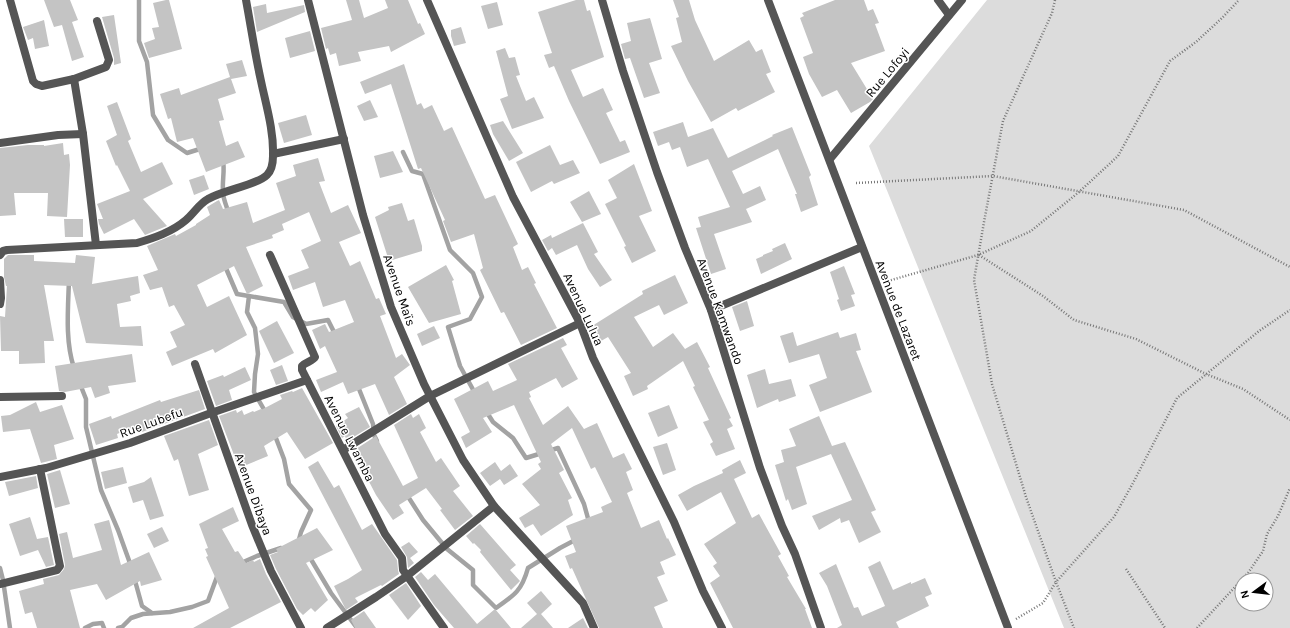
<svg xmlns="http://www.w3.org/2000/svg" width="1290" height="628" font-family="Karla,sans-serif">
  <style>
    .green { fill: #dcdcdc; fill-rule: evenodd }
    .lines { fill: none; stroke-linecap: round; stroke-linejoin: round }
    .stream { stroke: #a3a3a3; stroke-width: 4.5 }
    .building { fill: #c4c4c4 }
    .path { stroke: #777; stroke-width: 2.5; stroke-dasharray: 1 2; stroke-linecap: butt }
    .street { stroke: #555; stroke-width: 8 }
    .labels { text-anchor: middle; stroke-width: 3; stroke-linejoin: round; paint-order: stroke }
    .street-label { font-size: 13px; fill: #000; stroke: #fff }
  </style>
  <rect width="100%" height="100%" fill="#fff"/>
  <path class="green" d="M987,0H1290V628H1064L869,146ZM1242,580H1266V604H1242Z"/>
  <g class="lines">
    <g class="stream">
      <polyline points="139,0 139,41 147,62 153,115 168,140 187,153 203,148"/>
      <polyline points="403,152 412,171 423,174 450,250 473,273 482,297 470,319 448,327 460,366 476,395"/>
      <path d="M223,161C225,169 222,182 223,192C223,199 227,207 229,214"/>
      <polyline points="225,266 237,294 284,302 293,317 306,324 328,320 336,336"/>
      <path d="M69,280C68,309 65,341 74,368"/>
      <polyline points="249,296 247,312 255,328 258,354 255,374 254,392 266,413"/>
      <polyline points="80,384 86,399 86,427 101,490 118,530 131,566"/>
      <polyline points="357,384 373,424 374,435 377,441"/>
      <polyline points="486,411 493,422 513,438 526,458 558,448 584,504 589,522"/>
      <polyline points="274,433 284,459 289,484 311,510 301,532 298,543"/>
      <path d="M407,495L423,520L447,549L473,570V585L496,608C515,595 522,590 528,568L560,548L577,539"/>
      <polyline points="309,556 331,593 357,628"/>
      <polyline points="241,563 257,556 281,548"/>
      <polyline points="0,568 3,580 10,628"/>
      <polyline points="134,577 142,606 152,613"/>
      <polyline points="85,628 93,624 102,623 104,628"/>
      <polyline points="118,628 122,627 131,618 143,614 170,612 192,607 208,601 218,574"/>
    </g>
  </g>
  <g class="building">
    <polygon points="44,0 70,0 78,20 72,22 84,57 72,61 62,25 54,27"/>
    <polygon points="166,0 169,0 182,49 149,58 144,43 155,39 152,28 159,27 153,3"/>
    <polygon points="346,0 359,0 364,18 388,8 385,0 408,0 418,24 420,23 425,34 391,52 389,46 358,52 361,61 339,66 336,53 330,55 328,48 326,49 321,28 352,20"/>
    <polygon points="576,0 584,0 587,11 590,10 604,57 571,70 583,97 603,88 613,110 606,113 620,142 625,140 630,152 600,164 569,101 554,66 549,68 544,55 552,53 538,12"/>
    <polygon points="673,0 689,0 695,20 714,61 749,40 756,52 762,49 771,72 766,74 775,92 738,111 736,108 711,122 688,81 671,46 682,42 676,18 679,17"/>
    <polygon points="835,0 864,0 868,11 873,9 879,23 875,24 885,51 851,63 873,99 870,102 851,113 837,90 822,97 809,74 803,57 813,53 800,18 804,16 802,13"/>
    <polygon points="497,2 503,25 488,29 481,6"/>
    <polygon points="266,4 267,13 304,5 305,12 257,32 253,7"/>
    <polygon points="114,15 121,63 114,65 114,58 102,17"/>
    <polygon points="650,18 662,59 649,63 660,93 644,98 630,58 625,59 621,44 631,41 627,23"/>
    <polygon points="44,20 49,46 35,49 33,38 28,40 23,27"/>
    <polygon points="461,27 466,43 454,46 451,36 451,30"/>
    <polygon points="310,31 315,51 290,58 285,38"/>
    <polygon points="505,48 509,58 515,57 520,75 516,76 526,101 534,97 544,118 512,129 500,99 508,96 496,51"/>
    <polygon points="242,60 247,76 231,79 236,93 218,99 224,120 219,121 226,146 238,141 245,157 206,172 193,138 177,142 171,118 168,119 160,94 179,88 181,95 230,77 226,64"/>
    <polygon points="404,64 417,105 421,103 424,109 432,105 444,131 452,127 485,199 495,195 518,244 513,247 522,270 528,267 536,283 534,284 557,328 521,345 504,312 501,313 480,270 483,268 474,234 451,242 443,221 445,220 421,168 418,169 391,84 365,94 360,82"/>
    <polygon points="370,100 378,117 364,121 357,106"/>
    <polygon points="117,102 131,139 128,141 141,172 162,162 173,184 143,199 167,226 145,235 134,219 104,234 99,224 98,219 103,219 97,204 130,191 117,165 116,166 106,141 117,135 107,106"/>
    <polygon points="306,115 312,135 284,143 278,123"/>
    <polygon points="503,121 523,153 509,161 493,134 490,125"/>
    <polygon points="683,122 688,137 713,128 728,158 773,136 772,135 792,127 811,175 809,177 818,205 801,212 795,194 797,194 778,149 732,171 743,194 760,186 766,200 746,209 752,222 714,234 726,269 711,274 696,228 701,227 698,217 730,207 708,159 687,167 680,147 672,150 669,142 658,146 653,132"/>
    <polygon points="63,143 64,155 69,154 70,165 67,217 47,216 48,193 14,193 16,215 0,216 0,148 28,145 44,145 44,146"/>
    <polygon points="550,145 560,165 573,160 580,173 554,184 552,181 531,192 516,162"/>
    <polygon points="393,151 403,172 380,178 374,156"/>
    <polygon points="318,158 325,181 319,182 331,213 348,205 361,233 339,242 350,266 360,261 376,299 379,298 386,314 380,316 396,358 402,354 410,365 394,377 407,404 389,415 375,384 348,394 343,382 321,392 316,380 337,372 325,346 320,349 312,330 325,324 329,332 354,322 345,300 323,307 315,282 293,290 288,276 309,268 301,250 321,241 309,212 282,224 284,230 272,235 273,238 246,247 263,286 247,294 234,266 197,285 207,307 229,296 247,335 215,353 213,349 172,366 166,352 177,347 170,332 185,325 174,305 169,307 162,287 150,290 143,275 158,270 147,246 175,234 176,236 196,225 196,224 210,215 207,207 217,201 219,200 223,209 247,202 253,223 285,210 276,183 296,176 293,165"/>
    <polygon points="634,164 652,211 639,216 656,251 632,263 624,247 626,246 605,204 617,198 608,180"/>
    <polygon points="204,175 209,189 194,195 189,180"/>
    <polygon points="589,191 601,214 582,222 570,202"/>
    <polygon points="402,203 408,221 414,219 422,246 422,251 389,261 375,217 389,210 388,207"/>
    <polygon points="64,219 83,219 83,237 65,237"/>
    <polygon points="583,223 598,252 594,254 612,280 600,287 588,269 577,245 556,255 552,248 548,251 542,240 551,235 552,238"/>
    <polygon points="785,243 792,259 761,274 756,259 763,256 763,255 773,251 772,249"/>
    <polygon points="34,255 34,261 75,263 76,255 95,257 92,284 138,276 140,293 130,296 131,301 117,304 120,327 141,326 143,346 86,343 72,286 44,285 54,341 44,341 45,363 19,364 19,351 1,351 0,316 5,317 7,286 6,286 4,277 4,259 8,255"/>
    <polygon points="446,265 454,280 452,281 461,314 429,323 408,287"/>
    <polygon points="844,266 855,294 851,295 855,306 841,311 837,300 839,299 830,272"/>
    <polygon points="675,275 688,303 664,315 659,305 634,317 653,347 673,333 685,349 697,342 710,367 708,368 731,418 729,419 733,426 727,429 735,449 716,456 710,444 713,442 703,422 709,420 693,387 695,386 683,361 647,386 648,389 633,396 624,376 631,373 608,337 601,341 592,326 643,294 642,291"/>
    <polygon points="747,301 754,326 740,331 732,307"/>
    <polygon points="277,321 294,353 274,363 259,331"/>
    <polygon points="434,326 440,338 422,346 417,334"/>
    <polygon points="793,332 797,346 838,332 840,338 856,333 861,350 856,351 872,392 820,412 809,385 827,378 819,354 789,363 780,336"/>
    <polygon points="563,338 567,345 561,348 578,379 562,388 556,378 529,392 531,397 529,398 543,425 568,406 584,429 597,423 613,458 624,453 632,469 626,472 633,490 627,493 641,528 659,520 667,539 668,538 676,555 660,562 665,574 657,577 668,601 654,607 663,628 599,628 572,568 570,569 565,556 576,552 566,526 603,512 601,507 612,502 595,467 591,469 572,428 551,444 564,470 559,473 572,498 568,500 573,515 541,536 533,524 525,528 519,518 540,505 522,484 541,469 538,464 541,462 514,405 483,418 492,432 466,448 461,437 470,432 454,399 488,381 493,391 517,380 508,364"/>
    <polygon points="132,354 136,382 108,386 110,393 95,398 91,387 65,392 59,391 55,366"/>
    <polygon points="282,365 288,381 276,385 270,370"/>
    <polygon points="245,367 251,380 229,390 232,400 216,406 207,381 223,375 224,377"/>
    <polygon points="765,369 769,384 791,379 796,396 779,402 778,399 757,408 747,375"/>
    <polygon points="302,388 333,443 305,459 287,432 264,446 268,456 239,468 219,416 236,410 237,413 242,410 244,415 253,411 254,412 261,409 261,410 282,399 280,395 292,391 293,392"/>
    <polygon points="199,390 205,409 142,432 139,425 117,434 118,438 96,445 89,424 111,416 112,419 160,400 161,402"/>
    <polygon points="36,402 40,412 62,405 74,439 54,445 57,459 41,463 30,429 3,432 1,416 10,415"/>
    <polygon points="669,405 678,428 658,437 648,413"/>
    <polygon points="359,407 370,427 347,441 345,436 342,438 336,426 348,418 345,414"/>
    <polygon points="411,414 413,418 419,414 426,428 420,432 436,462 441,458 460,486 453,491 473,516 455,530 440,510 442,509 426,488 399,505 404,513 393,520 376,495 353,451 376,436 403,486 418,478 394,425"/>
    <polygon points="819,416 832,446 845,442 876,510 871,512 881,532 859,543 849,520 841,523 840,518 819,530 812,516 852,500 831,454 796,467 807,504 792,510 788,499 786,501 775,465 784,462 781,450 796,446 789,429"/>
    <polygon points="209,420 218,445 198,454 209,490 189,496 178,459 174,461 164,436"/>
    <polygon points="667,443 676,470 663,475 653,447"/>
    <polygon points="740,460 746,473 734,479 752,518 759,514 781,554 778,556 789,576 787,577 806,609 805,609 812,628 733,628 710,583 720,576 713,566 717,563 704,544 736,523 721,492 687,511 678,495 694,486 723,473 722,470"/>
    <polygon points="318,461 334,488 339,485 362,530 372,524 377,531 397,560 398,570 399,574 382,586 381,585 355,598 358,602 346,610 334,586 348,579 362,570 308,467"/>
    <polygon points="495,462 501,471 510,464 518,476 504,485 500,479 490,486 480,473"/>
    <polygon points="123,467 127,483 105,489 101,472"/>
    <polygon points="60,470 70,504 55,508 47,474"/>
    <polygon points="36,476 38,488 9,496 5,482"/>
    <polygon points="151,477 164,516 150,520 143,500 133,503 128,487 144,482"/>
    <polygon points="233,507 239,521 222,529 235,552 238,551 246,563 253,560 254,562 260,559 266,574 281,602 230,628 193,628 229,608 206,557 208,556 205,549 208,548 199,524"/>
    <polygon points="30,517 37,539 48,537 54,565 46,567 38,550 20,556 9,524"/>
    <polygon points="109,520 121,565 149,552 162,580 141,586 140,581 106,600 97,584 70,590 80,628 37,628 32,612 25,614 19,591 44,584 43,579 59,575 64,569 65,565 59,534 67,532 73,558 102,550 94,524"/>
    <polygon points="480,524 516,565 510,570 520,581 511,590 480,552 481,550 474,543 473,544 466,536"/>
    <polygon points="162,527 169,541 154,548 147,534"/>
    <polygon points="317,528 333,550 306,563 328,600 315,612 311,608 303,615 297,609 276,569 270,555 278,552 276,549"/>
    <polygon points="409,542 418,552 410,558 414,563 408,568 407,557 401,547"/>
    <polygon points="880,561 893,590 911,582 911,584 925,578 932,594 925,597 929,606 896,622 899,628 837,628 842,625 827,586 819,573 836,564 854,608 858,607 862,616 885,606 868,567"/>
    <polygon points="421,572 428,580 435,574 477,624 495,609 511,628 454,628 434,605 415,577"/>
    <polygon points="406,583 421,606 408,620 389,595"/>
    <polygon points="541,591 552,604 541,614 553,628 521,628 537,614 527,603"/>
    <polygon points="364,611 376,628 355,628 351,620"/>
    <polygon points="583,618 588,628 568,628"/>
  </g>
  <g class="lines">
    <g class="path">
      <polyline points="1055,0 1052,13 1003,121 984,222 974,280 992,384 1026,497 1056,582 1114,517 1133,483 1177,398 1259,331 1290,310"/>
      <polyline points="856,183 993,176 1184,210 1290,267"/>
      <polyline points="979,255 1043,296 1074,320 1136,339 1206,374 1243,389 1290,420"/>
      <polyline points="888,281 978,255 1031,231 1079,192 1118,156 1170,61 1196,42 1222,18 1239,0"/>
      <polyline points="1126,569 1165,628"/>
      <polyline points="1016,619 1043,603 1056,582 1074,628"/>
      <polyline points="1197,628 1248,573 1263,551 1267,534 1278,516 1290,488"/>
    </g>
    <g class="street">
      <polyline points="10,0 33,81 36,84 42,86 74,79 106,67 109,60 97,21"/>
      <polyline points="308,0 363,215 391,307 424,384 463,460 494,506 583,603 594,628"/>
      <polyline points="427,0 513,197 580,323 593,358 674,522 703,591 722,628"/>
      <polyline points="602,0 623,71 657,172 685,248 711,310 760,468 782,526 795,554 821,628"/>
      <polyline points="768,0 1008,628"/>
      <polyline points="938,0 949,15"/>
      <polyline points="74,79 83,134 96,245"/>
      <polyline points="0,143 58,135 83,134"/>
      <polyline points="273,154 344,139"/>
      <polyline points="830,159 962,0"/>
      <path d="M0,255L3,251L7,250L137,243C154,238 172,232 186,220C194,213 199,204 208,199C223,190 257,185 267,175C272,170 273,163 273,156C274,131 266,105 261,81C255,54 251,27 246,0"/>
      <path d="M270,255L315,357C313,361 306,362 302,366V370L385,534L402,558L403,570L444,628"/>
      <polyline points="0,280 1,298 0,304"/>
      <polyline points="711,310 862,247"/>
      <polyline points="195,364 252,525 271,571 301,628"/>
      <polyline points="0,397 62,396"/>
      <polyline points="343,450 430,396 580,323"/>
      <polyline points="0,477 46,468 130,443 211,413 307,380"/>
      <polyline points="0,584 57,570 60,566 40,469"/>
      <polyline points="327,628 376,597 407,576 494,506"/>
    </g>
  </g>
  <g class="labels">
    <g class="street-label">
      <text transform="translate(887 72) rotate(-50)" y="5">Rue Lofoyi</text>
      <text transform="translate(400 290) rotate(71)" y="5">Avenue Maïs</text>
      <text transform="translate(584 309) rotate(65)" y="5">Avenue Lulua</text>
      <text transform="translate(899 310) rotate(69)" y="5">Avenue de Lazaret</text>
      <text transform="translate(721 311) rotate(70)" y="5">Avenue Kamwando</text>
      <text transform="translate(151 422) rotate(-20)" y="5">Rue Lubefu</text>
      <text transform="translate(350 438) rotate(63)" y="5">Avenue Lwamba</text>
      <text transform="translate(254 494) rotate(70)" y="5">Avenue Dibaya</text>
    </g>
  </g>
  <g transform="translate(1254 592) rotate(255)"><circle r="19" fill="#ffffff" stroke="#999999"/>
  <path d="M0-3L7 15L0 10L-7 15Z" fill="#000000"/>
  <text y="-6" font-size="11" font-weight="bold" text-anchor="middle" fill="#000000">N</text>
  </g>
</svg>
